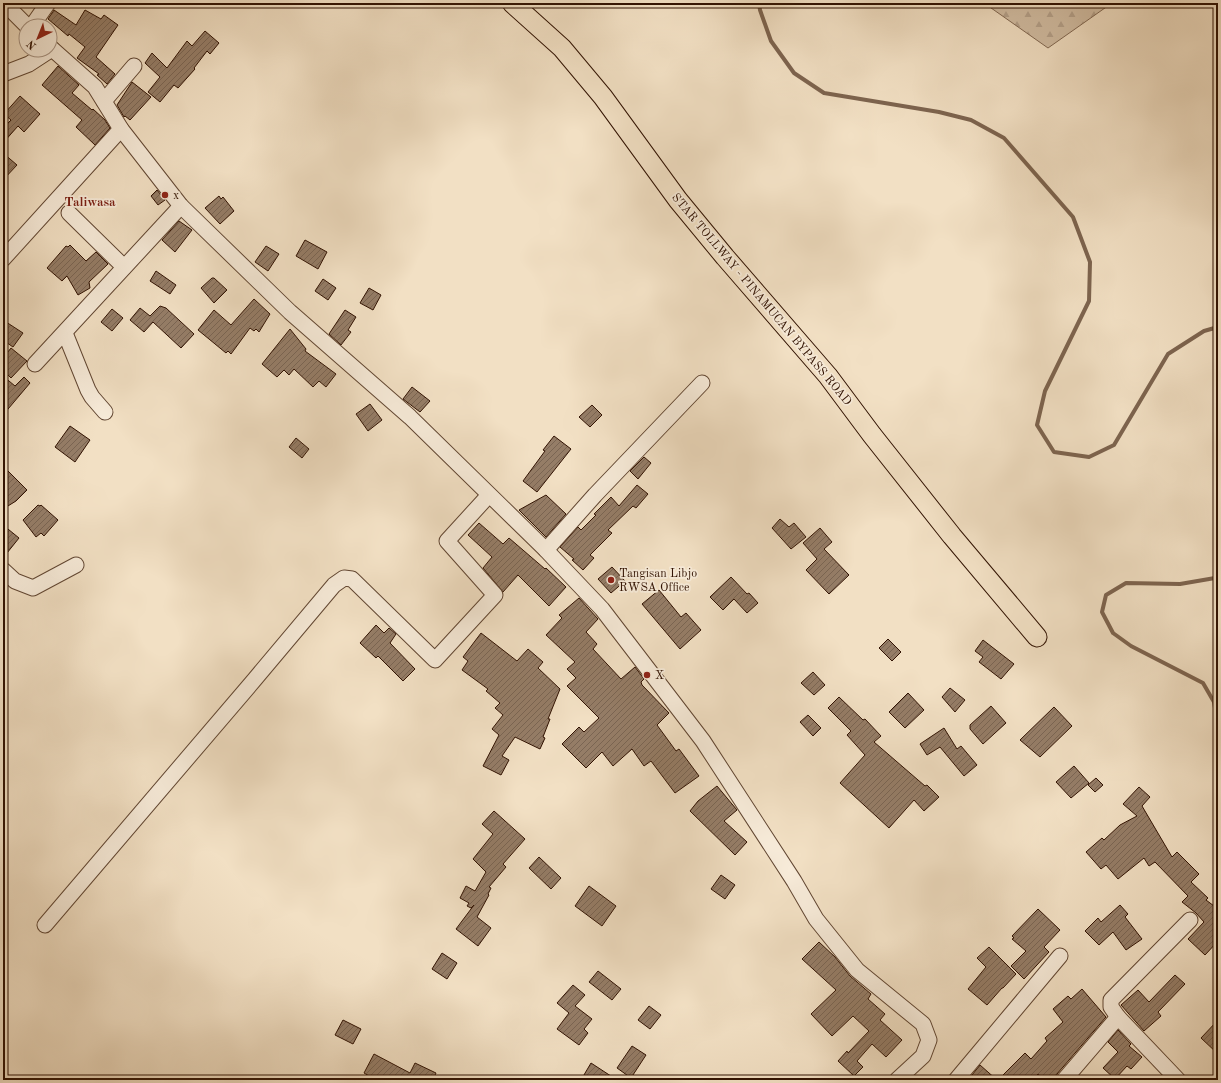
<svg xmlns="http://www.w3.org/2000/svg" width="1221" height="1083" font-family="'Old Standard TT',serif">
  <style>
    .forest { fill: url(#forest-firs); stroke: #816852 }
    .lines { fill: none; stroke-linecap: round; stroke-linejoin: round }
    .stream { stroke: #7d644f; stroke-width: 4 }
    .building { fill: url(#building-hatch); stroke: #311202 }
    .minor-casing { stroke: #614632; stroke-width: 17 }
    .major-casing { stroke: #311202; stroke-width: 21 }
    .minor { stroke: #f7ebd9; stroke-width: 15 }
    .major { stroke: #f2e0c4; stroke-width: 19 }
    .poi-dot { fill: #8f2418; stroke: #f7ebd9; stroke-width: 1.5 }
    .labels { text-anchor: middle; stroke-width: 3.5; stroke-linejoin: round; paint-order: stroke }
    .poi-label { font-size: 12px; fill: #311202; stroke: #f7ebd9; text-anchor: start }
    .street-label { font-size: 12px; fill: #311202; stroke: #f7ebd9 }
    .neighbourhood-label { font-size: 13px; font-weight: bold; fill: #7a1f14; stroke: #f7ebd9 }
  </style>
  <defs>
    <pattern id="forest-firs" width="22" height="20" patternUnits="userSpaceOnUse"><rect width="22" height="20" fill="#d1bda3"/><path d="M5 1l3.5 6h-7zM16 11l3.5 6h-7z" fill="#b4a18b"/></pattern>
    <pattern id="building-hatch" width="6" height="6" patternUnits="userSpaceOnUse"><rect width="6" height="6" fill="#957d67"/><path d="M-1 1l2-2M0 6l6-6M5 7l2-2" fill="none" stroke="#7a6553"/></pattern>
  </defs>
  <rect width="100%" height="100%" fill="#f2e0c4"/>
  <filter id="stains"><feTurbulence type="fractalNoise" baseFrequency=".005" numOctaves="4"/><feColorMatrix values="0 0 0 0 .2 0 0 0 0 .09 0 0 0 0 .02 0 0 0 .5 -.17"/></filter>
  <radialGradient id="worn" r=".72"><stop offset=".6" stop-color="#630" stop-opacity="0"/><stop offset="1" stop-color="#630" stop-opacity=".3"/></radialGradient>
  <polygon class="forest" points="984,3 1112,3 1048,48"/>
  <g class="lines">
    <g class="stream">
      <polyline points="759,3 760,10 771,41 794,73 824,93 939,112 971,120 1004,138 1073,217 1090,262 1089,301 1045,391 1037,425 1054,452 1089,457 1114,445 1168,354 1204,331 1218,327"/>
      <polyline points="1218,573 1215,578 1180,584 1126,583 1106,595 1102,612 1113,633 1131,646 1203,683 1214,702 1218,726"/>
    </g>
  </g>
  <g class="building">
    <polygon points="54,10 76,25 85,10 101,19 104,15 118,25 96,57 115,74 107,84 97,75 99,74 77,58 85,47 69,34 68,36 48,19"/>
    <polygon points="205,31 219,43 210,54 207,51 194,68 195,69 178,88 174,85 160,102 148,92 160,77 145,63 152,53 167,68 187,41 192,46"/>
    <polygon points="58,66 79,85 72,93 92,110 93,109 105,120 110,128 95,145 76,127 82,120 42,85"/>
    <polygon points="132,82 151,97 130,120 125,116 124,117 117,105"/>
    <polygon points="20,96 40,114 24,132 18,126 3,143 3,128 11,120 4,114"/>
    <polygon points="3,153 17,165 3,180"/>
    <polygon points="157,190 165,200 158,205 151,196"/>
    <polygon points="219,196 221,199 223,197 234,211 220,224 205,208"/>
    <polygon points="179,221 192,230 175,252 162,240"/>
    <polygon points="305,240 327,252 318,269 296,256"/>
    <polygon points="70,245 86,261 96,252 108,264 89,282 90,288 78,295 67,276 62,281 47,268 66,246 68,247"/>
    <polygon points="266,246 279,254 268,271 255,262"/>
    <polygon points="156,271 176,285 170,294 150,281"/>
    <polygon points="212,278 214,278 227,290 214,303 201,288"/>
    <polygon points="323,279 336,288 328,300 315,291"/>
    <polygon points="369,288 381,295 373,310 360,303"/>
    <polygon points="254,299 270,314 259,332 256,329 254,331 250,328 231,354 228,351 226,353 198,330 214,310 231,325"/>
    <polygon points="160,306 166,308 194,334 181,348 153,322 144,332 130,320 140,308 150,316"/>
    <polygon points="112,309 123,318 112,331 101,322"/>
    <polygon points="345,310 356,317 348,330 351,332 341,345 329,334"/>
    <polygon points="3,320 23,333 13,347 3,340"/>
    <polygon points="290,329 306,349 305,351 336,374 326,387 319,381 313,387 294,369 289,375 284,370 277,377 262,364"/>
    <polygon points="11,348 27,361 11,378 3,370 3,358"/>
    <polygon points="3,376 15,386 24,377 30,383 3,415 3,399 8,394 3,391"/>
    <polygon points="412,387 430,401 420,412 403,399"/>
    <polygon points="370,404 382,420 368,431 356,414"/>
    <polygon points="592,405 602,415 590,427 579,417"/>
    <polygon points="70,426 90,440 75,462 55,447"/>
    <polygon points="554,436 571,449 537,492 523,481 545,451 543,450"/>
    <polygon points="296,438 309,449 302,458 289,447"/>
    <polygon points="644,457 651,463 638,479 630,471"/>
    <polygon points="3,466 27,490 16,501 3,509"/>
    <polygon points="637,485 648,494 636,508 633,506 608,530 612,533 590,555 594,558 583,570 572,560 574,559 560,547 578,527 581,530 596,515 594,514 611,497 619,506"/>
    <polygon points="546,495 566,514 546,537 519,510"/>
    <polygon points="38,505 40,506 41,505 58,520 44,536 41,533 36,537 23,520"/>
    <polygon points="780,519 789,527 794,523 806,537 791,549 772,528"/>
    <polygon points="479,523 503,544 509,538 545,569 546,568 566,587 549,606 518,575 503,592 483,568 492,557 468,535"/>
    <polygon points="3,525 19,538 3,558"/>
    <polygon points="820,528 832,542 824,549 849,575 829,594 806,570 817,559 803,543"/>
    <polygon points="612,567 625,581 611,593 598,579"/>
    <polygon points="731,577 747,594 749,593 758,603 747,613 734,599 723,610 710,597"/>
    <polygon points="659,590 681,617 686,613 701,630 680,649 642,604"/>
    <polygon points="579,598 598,619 586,632 597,644 593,649 621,679 635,667 644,679 641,682 642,685 669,713 657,725 676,751 679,749 699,776 675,793 651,761 644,766 632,749 613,766 602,752 586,768 562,744 579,727 584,732 599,718 567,686 576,678 567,669 575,662 546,635 562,618 559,615"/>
    <polygon points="376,625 384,633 389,628 396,634 390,643 415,669 403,681 378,656 376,658 360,643"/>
    <polygon points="481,633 517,661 528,649 543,662 538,668 560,689 548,719 550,719 543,737 545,738 540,749 515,737 502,756 509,760 501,775 483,766 499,735 492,729 503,715 495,708 500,703 486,691 488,689 462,670 468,661 463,657"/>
    <polygon points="888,639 901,652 892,661 879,648"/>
    <polygon points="983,640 1014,664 1001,679 979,662 983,657 975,651"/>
    <polygon points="813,672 825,685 814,695 801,683"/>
    <polygon points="950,688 965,700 955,712 942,697"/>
    <polygon points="908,693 924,710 905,728 889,712"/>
    <polygon points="839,697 863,720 865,719 881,736 874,742 925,786 927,785 939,797 924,811 914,800 889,828 840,783 865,755 847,735 851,731 828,708"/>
    <polygon points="991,706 1006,723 983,744 970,729 970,725"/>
    <polygon points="1054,707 1072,726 1040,757 1020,740"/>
    <polygon points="808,715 821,728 813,736 800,722"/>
    <polygon points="944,728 957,749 961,746 977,765 964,776 940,747 927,755 920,744"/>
    <polygon points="1074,766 1089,783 1071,798 1056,782"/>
    <polygon points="1096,778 1103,785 1095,792 1088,785"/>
    <polygon points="717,786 737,810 724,821 747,842 735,855 690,811 698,801"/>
    <polygon points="1139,787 1150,797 1142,806 1172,857 1177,852 1199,874 1191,882 1208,898 1206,900 1218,909 1218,941 1205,955 1188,939 1204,922 1196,913 1182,902 1188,896 1155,862 1149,866 1144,858 1118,879 1106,865 1101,869 1086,852 1102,838 1104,840 1120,825 1137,816 1123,804"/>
    <polygon points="494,811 525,839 503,864 506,867 489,887 491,888 488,894 489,895 477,917 491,928 478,946 456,929 474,905 471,908 467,906 469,903 460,898 466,886 475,891 486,872 473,859 493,834 482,824"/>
    <polygon points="539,857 561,878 551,889 529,868"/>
    <polygon points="721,875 735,885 725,899 711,889"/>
    <polygon points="589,886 616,906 602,926 575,906"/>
    <polygon points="1120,905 1128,914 1125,917 1142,939 1126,950 1113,932 1099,945 1085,931 1098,918 1101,922"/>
    <polygon points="1038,909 1060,930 1044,947 1049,952 1024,979 1011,966 1026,951 1012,939 1014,938 1012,936"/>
    <polygon points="819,942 835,957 850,976 871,994 868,999 885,1014 880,1020 902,1040 886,1057 872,1044 857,1061 863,1067 854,1076 838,1061 847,1051 848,1053 869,1031 853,1016 832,1036 811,1014 836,990 802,959"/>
    <polygon points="989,947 1016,974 1003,988 1002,988 987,1005 968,989 986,967 977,958"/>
    <polygon points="442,953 457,963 447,979 432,969"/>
    <polygon points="598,971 621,989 612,1000 589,982"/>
    <polygon points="1175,975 1185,984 1158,1012 1161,1016 1144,1031 1121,1005 1138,990 1149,1002"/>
    <polygon points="573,985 585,995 575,1006 592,1019 584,1029 588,1033 579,1045 557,1029 569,1013 557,1003"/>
    <polygon points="1082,989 1106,1017 1057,1074 1055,1080 1045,1080 1038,1074 1032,1080 998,1080 1025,1053 1031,1059 1047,1041 1045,1038 1063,1022 1053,1009 1068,996 1071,999"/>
    <polygon points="649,1006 661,1015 650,1029 638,1020"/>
    <polygon points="343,1020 361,1029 353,1044 335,1035"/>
    <polygon points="1218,1020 1218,1054 1201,1038"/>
    <polygon points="1118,1030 1131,1044 1129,1046 1142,1057 1131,1069 1127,1066 1115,1079 1103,1068 1118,1052 1108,1042"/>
    <polygon points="632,1046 646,1055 631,1078 617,1068"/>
    <polygon points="374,1054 410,1073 415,1063 436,1073 433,1080 376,1080 364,1073"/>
    <polygon points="591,1063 617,1080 581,1080"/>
    <polygon points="980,1065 997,1080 968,1080"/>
  </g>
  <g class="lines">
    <g class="minor-casing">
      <g id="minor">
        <polyline points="4,3 27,26"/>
        <polyline points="32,26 48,3"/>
        <polyline points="50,47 95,87 121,129 181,206 290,312 410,417 546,550 602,609 703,741 794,881 816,919 857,970 923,1024 929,1040 923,1056 897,1080"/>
        <polyline points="3,74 29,64 52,49"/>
        <polyline points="104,101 134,66"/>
        <polyline points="69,213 124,267"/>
        <polyline points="3,259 121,129"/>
        <polyline points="65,333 88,390 92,397 105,412"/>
        <polyline points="35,364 181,206"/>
        <polyline points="546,550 595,495 702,383"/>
        <polyline points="3,570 15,581 33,588 76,565"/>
        <polyline points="45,925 255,679 334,585 344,578 352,579 435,660 495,595 447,541 489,495"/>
        <polyline points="1118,1017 1111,1007 1111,1000 1190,920"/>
        <polyline points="956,1080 1060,956"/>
        <polyline points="1064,1080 1118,1017 1178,1080"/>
      </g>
    </g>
    <g class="major-casing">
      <polyline id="major" points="512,3 562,48 603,97 678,200 725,257 828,376 872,435 952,536 1037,637"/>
    </g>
    <use href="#minor" class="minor"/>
    <use href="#major" class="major"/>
  </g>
  <g class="poi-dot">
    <circle cx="165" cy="195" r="4"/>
    <circle cx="611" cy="580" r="4"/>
    <circle cx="647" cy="675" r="4"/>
  </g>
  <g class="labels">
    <g class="poi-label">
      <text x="173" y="199">x</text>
      <text x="619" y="577">Tangisan Libjo<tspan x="619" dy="14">RWSA Office</tspan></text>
      <text x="655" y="679">X</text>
    </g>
    <g class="street-label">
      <text transform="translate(762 299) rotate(50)" y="4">STAR TOLLWAY - PINAMUCAN BYPASS ROAD</text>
    </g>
    <g class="neighbourhood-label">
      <text x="90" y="206">Taliwasa</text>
    </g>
  </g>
  <rect width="1221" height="1083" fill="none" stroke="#f2e0c4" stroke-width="16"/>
  <rect x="4" y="4" width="1213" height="1075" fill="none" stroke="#311202" stroke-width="2"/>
  <rect x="8" y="8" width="1205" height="1067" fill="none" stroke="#311202"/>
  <g transform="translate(38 38) rotate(223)"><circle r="19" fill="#f7ebd9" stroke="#a89483"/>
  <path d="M0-3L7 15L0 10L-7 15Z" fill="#8f2418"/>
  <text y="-6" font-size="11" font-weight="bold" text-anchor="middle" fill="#311202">N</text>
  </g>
  <rect width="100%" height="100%" filter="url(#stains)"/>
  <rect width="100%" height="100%" fill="url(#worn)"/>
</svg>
